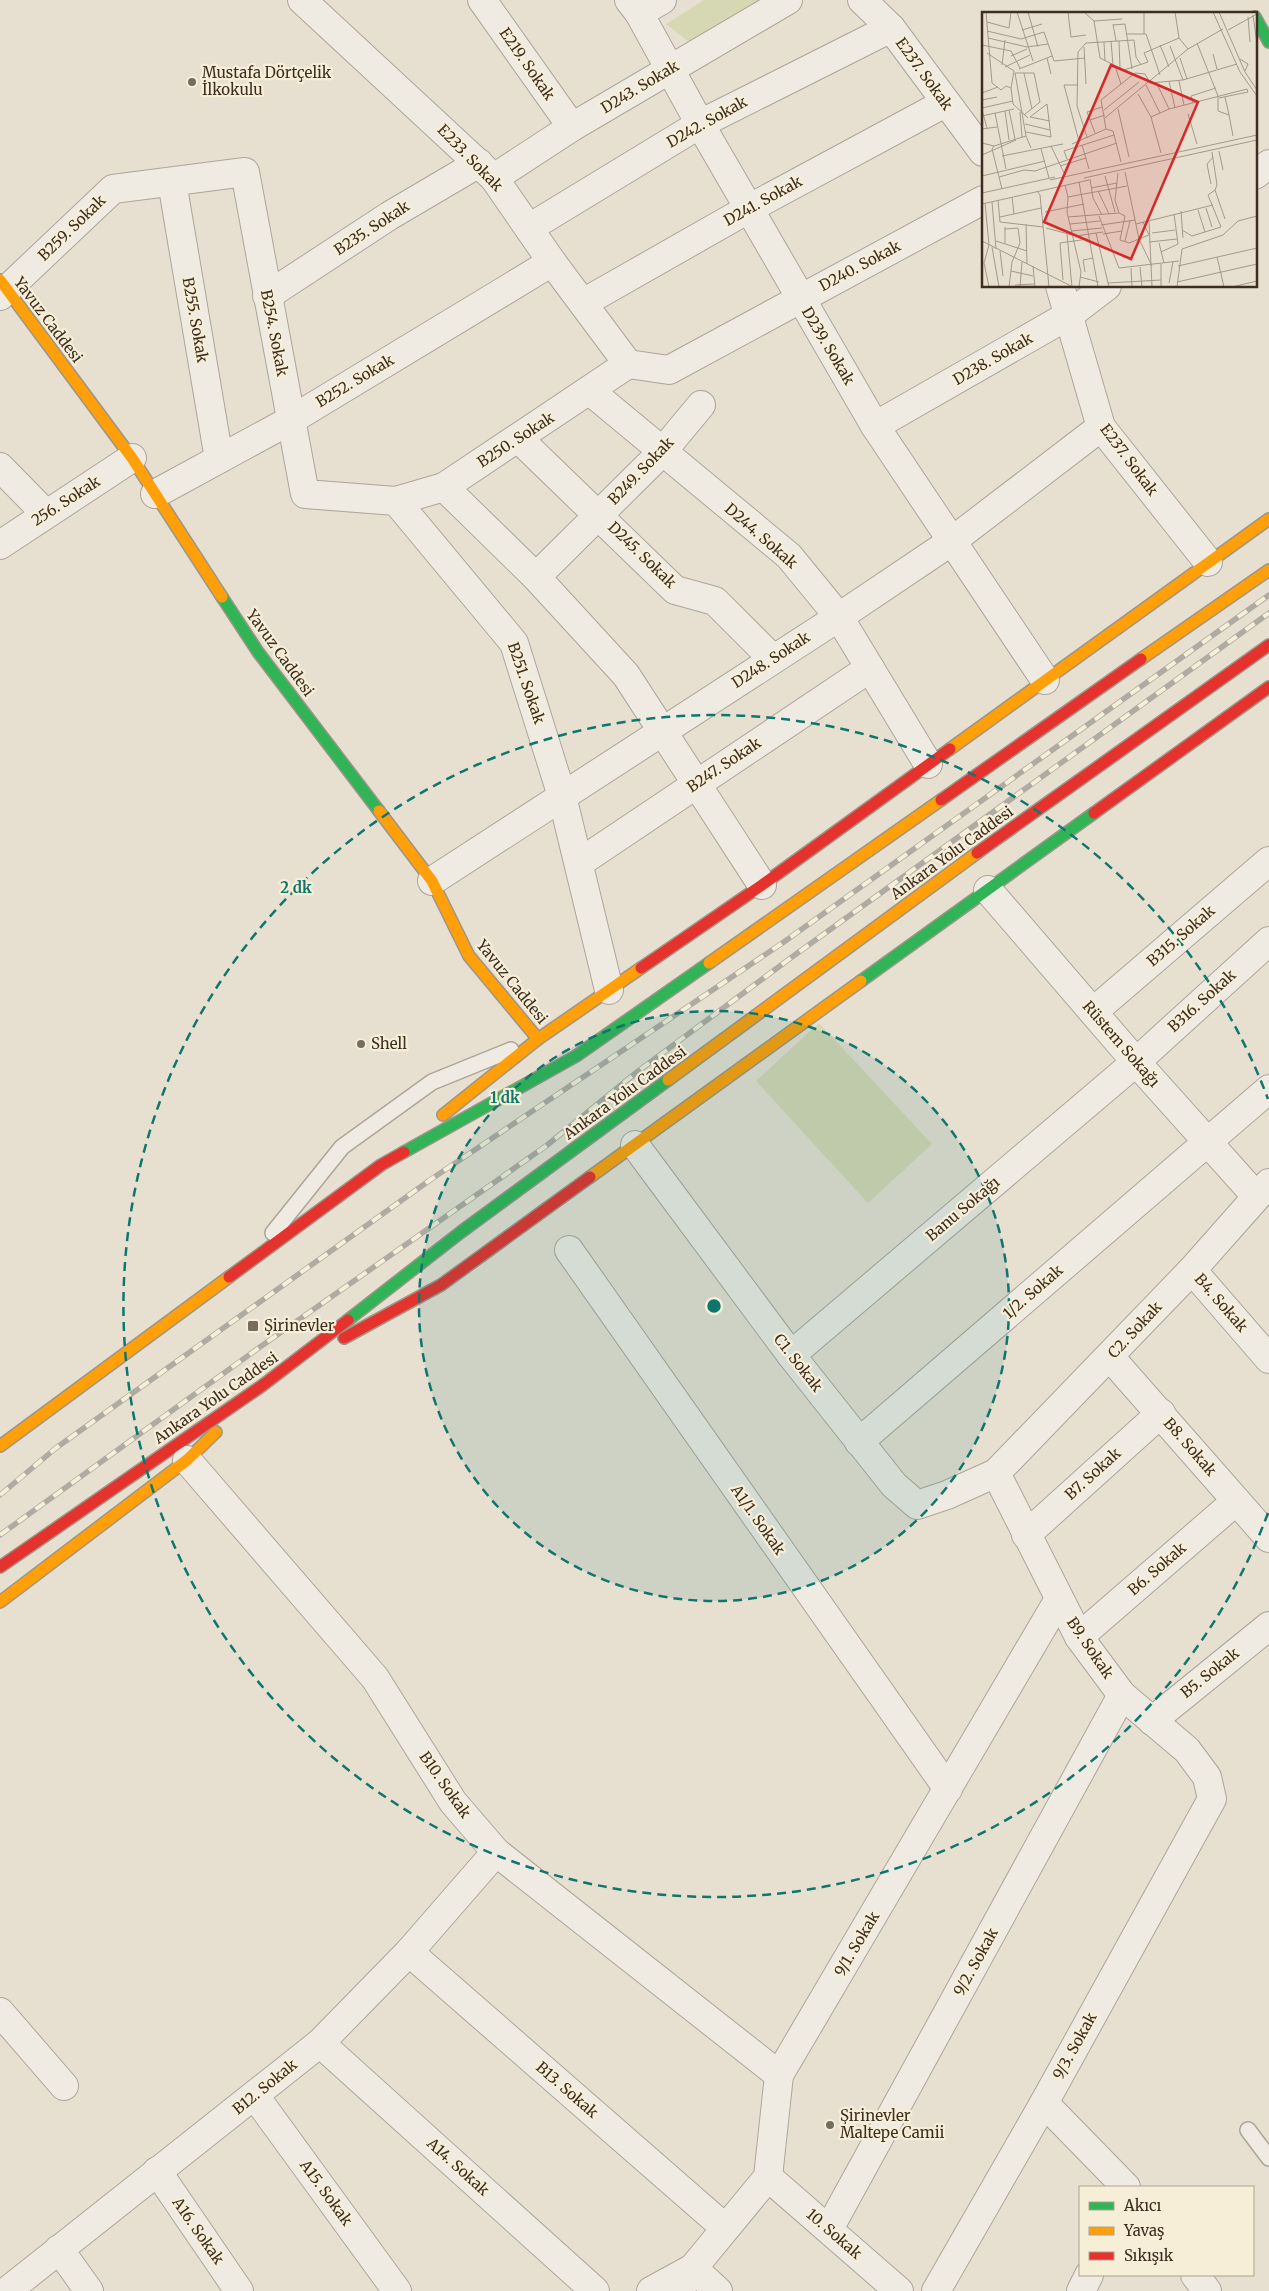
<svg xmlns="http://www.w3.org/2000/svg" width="1269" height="2291" font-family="Merriweather,serif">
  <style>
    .green { fill: #d6d7b3 }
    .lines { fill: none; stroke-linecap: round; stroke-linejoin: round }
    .lane-casing { stroke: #ada599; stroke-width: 18 }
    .street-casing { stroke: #ada599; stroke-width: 30 }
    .fast-casing { stroke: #9c958a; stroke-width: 14 }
    .slow-casing { stroke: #9c958a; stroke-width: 14 }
    .jam-casing { stroke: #9c958a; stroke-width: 14 }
    .lane { stroke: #efebe3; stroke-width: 15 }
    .street { stroke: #efebe3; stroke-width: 28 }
    .fast { stroke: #30b455; stroke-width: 11 }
    .slow { stroke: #ff9f0a; stroke-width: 11 }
    .jam { stroke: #e5322d; stroke-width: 11 }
    .rail-casing { stroke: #afaaa2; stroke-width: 5.5 }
    .rail { stroke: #f7eed8; stroke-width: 4; stroke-dasharray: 11; stroke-linecap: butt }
    .ring { fill: none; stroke: #0f766e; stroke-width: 2.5; stroke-dasharray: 9 6 }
    .poi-dot { fill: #786c5e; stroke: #f7eed8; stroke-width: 2 }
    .labels { text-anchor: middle; stroke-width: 4.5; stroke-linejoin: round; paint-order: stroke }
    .street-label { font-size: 15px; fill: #3d2e20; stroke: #f7eed8 }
    .poi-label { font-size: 15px; fill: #3d2e20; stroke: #f7eed8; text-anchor: start }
    .inset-road { fill: none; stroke: #a3998a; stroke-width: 1 }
    .view { fill: #d62828; fill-opacity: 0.15; stroke: #d62828; stroke-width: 2.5 }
    .inset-edge { fill: none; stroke: #3d2e20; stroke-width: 2.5 }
    .centre { fill: #0f766e; stroke: #f7eed8; stroke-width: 2.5 }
    .ring-label { font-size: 15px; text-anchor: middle; font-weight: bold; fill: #0f766e; stroke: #f7eed8; stroke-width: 4.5; stroke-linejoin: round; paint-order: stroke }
  </style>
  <rect width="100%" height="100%" fill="#e7e0d1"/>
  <g class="green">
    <polygon points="704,0 766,0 694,46 666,24"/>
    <polygon points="819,1023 932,1144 868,1203 756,1081"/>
  </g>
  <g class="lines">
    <g class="lane-casing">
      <g id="lane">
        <polyline points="273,1233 342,1147 432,1082 511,1050"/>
        <polyline points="1248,2130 1269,2158"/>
      </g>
    </g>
    <g class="street-casing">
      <g id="street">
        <polyline points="302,0 494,178 552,262 628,364"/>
        <polyline points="482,0 572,127"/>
        <polyline points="629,0 639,13 700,124 875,426 1045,680"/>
        <polyline points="862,0 891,28 983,152"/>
        <polyline points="639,13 662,0"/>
        <polyline points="1255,175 1269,164"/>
        <polyline points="494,178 572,127 788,0"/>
        <polyline points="172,182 219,459"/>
        <polyline points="529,228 700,124 891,28"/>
        <polyline points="1060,286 1101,427 1208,562"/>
        <polyline points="0,296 113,189 245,172 305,494 396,501 514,643 562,796 609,990"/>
        <polyline points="267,296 389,216 479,163"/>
        <polyline points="583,303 750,208 945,103"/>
        <polyline points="628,364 669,370 983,200"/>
        <polyline points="590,391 789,556 839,617 928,764"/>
        <polyline points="875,426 1069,315 1107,286"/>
        <polyline points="518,438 675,590 715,601 773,659"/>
        <polyline points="0,467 46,514"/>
        <polyline points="444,487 536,577 626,675 762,885"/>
        <polyline points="155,494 291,420 552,262"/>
        <polyline points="396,501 444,487 628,364"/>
        <polyline points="0,545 132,458"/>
        <polyline points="536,577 662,452 701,405"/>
        <polyline points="579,863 870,668"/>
        <polyline points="432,881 839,617 952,541 1101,427"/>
        <polyline points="988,890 1136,1062 1256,1196"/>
        <polyline points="1093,1012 1269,861"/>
        <polyline points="635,1145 791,1355 894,1485 917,1505 947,1495 996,1473 1192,1270 1269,1183"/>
        <polyline points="569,1250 948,1789"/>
        <polyline points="1192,1270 1269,1359"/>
        <polyline points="791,1355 1136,1062 1269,941"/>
        <polyline points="1110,1357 1269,1538"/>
        <polyline points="859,1442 1269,1089"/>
        <polyline points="187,1460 375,1678 453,1802 496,1852 779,2075"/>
        <polyline points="1026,1535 1161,1413"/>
        <polyline points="1079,1637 1236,1501"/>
        <polyline points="1152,1721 1269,1626"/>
        <polyline points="409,1952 724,2227"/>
        <polyline points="0,2012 64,2086"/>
        <polyline points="320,2043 595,2291"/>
        <polyline points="255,2096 397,2291"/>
        <polyline points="1044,2103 1126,2187"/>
        <polyline points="157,2171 239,2291"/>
        <polyline points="768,2177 899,2291"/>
        <polyline points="829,2229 1122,1695"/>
        <polyline points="59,2249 89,2291"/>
        <polyline points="1195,2275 1207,2291"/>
        <polyline points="7,2291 320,2043 409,1952 496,1852"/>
        <polyline points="651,2291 693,2268 718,2291"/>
        <polyline points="679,2291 693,2268 768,2177 779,2075 1059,1599"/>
        <polyline points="936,2291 1044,2103 1212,1799 1207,1777 1187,1750 1122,1695 1079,1637 996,1473"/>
        <polyline points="1081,2291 1089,2275"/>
      </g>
    </g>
    <g class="fast-casing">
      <g id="fast">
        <polyline points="1255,17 1269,42"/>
        <polyline points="222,597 258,652 379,811"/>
        <polyline points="861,981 1094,813"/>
        <polyline points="404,1152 576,1056 709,963"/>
        <polyline points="348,1320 461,1232 668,1080"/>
      </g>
    </g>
    <g class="slow-casing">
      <g id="slow">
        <polyline points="0,280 132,458 222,597"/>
        <polyline points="1141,659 1269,570"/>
        <polyline points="950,749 1269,519"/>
        <polyline points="379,811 432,881 469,956 538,1039"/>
        <polyline points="709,963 941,800"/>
        <polyline points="668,1080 977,853"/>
        <polyline points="443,1115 538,1039 641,968"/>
        <polyline points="590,1177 861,981"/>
        <polyline points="0,1446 229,1277"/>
        <polyline points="0,1602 187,1460 216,1432"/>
      </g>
    </g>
    <g class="jam-casing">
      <g id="jam">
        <polyline points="941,800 1141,659"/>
        <polyline points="1094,813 1269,687"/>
        <polyline points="977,853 1269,645"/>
        <polyline points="641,968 762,885 950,749"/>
        <polyline points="229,1277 381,1165 404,1152"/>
        <polyline points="344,1338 441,1285 590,1177"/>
        <polyline points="0,1567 263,1385 348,1320"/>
      </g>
    </g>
    <use href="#lane" class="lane"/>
    <use href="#street" class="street"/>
    <use href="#fast" class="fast"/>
    <use href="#slow" class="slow"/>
    <use href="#jam" class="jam"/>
    <g class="rail-casing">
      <g id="rail">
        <polyline points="0,1495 56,1448 430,1180 781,944 1269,595"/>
        <polyline points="0,1535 260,1347 546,1146 637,1072 792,957 1269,613"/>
      </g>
    </g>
    <use href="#rail" class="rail"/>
  </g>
  <circle cx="714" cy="1306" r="295" fill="#0f766e" fill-opacity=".12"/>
  <g class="ring">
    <circle cx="714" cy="1306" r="295"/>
    <path d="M1268 1513A591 591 0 1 1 1268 1099"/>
  </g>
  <g class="poi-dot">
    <circle cx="192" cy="82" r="5"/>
    <circle cx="361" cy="1044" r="5"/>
    <rect x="247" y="1320" width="12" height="12" rx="2.5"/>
    <circle cx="830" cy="2125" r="5"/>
  </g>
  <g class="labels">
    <g class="street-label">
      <text transform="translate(527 64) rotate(55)" y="5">E219. Sokak</text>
      <text transform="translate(924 74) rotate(54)" y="5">E237. Sokak</text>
      <text transform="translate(640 87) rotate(-31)" y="5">D243. Sokak</text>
      <text transform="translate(707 122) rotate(-29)" y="5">D242. Sokak</text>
      <text transform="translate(470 158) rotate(46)" y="5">E233. Sokak</text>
      <text transform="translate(763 201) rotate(-29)" y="5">D241. Sokak</text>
      <text transform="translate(72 228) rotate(-44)" y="5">B259. Sokak</text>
      <text transform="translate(372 228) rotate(-33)" y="5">B235. Sokak</text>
      <text transform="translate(860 266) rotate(-28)" y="5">D240. Sokak</text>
      <text transform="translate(48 320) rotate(53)" y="5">Yavuz Caddesi</text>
      <text transform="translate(195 320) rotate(80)" y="5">B255. Sokak</text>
      <text transform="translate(274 333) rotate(79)" y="5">B254. Sokak</text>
      <text transform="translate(828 346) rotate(59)" y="5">D239. Sokak</text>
      <text transform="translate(993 359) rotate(-30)" y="5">D238. Sokak</text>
      <text transform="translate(355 381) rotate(-31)" y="5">B252. Sokak</text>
      <text transform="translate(516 440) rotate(-33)" y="5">B250. Sokak</text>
      <text transform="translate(1129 460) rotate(53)" y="5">E237. Sokak</text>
      <text transform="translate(641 471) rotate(-46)" y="5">B249. Sokak</text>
      <text transform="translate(66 501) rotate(-33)" y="5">256. Sokak</text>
      <text transform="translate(761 536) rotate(41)" y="5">D244. Sokak</text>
      <text transform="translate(642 555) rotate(44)" y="5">D245. Sokak</text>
      <text transform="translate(280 653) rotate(54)" y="5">Yavuz Caddesi</text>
      <text transform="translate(771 660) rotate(-33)" y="5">D248. Sokak</text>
      <text transform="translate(526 683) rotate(71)" y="5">B251. Sokak</text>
      <text transform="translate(724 765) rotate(-34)" y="5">B247. Sokak</text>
      <text transform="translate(952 853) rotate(-36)" y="5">Ankara Yolu Caddesi</text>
      <text transform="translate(1181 936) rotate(-41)" y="5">B315. Sokak</text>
      <text transform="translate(512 982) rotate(51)" y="5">Yavuz Caddesi</text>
      <text transform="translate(1202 1001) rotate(-42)" y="5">B316. Sokak</text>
      <text transform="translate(1121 1044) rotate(49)" y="5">Rüstem Sokağı</text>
      <text transform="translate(625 1093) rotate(-36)" y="5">Ankara Yolu Caddesi</text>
      <text transform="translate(963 1209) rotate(-40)" y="5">Banu Sokağı</text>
      <text transform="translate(1033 1292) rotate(-41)" y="5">1/2. Sokak</text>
      <text transform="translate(1221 1303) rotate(49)" y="5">B4. Sokak</text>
      <text transform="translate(1135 1330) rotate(-47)" y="5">C2. Sokak</text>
      <text transform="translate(798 1363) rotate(52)" y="5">C1. Sokak</text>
      <text transform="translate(216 1398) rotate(-35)" y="5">Ankara Yolu Caddesi</text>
      <text transform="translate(1190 1447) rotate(49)" y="5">B8. Sokak</text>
      <text transform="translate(1093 1474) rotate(-42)" y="5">B7. Sokak</text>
      <text transform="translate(758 1520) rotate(55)" y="5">A1/1. Sokak</text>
      <text transform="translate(1157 1569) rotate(-41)" y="5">B6. Sokak</text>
      <text transform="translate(1090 1648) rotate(56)" y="5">B9. Sokak</text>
      <text transform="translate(1210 1673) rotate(-39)" y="5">B5. Sokak</text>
      <text transform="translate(445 1785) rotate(55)" y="5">B10. Sokak</text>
      <text transform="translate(857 1944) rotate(-59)" y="5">9/1. Sokak</text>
      <text transform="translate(976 1962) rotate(-61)" y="5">9/2. Sokak</text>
      <text transform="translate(1075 2046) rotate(-61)" y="5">9/3. Sokak</text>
      <text transform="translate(265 2087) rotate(-39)" y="5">B12. Sokak</text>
      <text transform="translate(567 2090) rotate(41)" y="5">B13. Sokak</text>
      <text transform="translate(458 2167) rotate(42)" y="5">A14. Sokak</text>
      <text transform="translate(326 2193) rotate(54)" y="5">A15. Sokak</text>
      <text transform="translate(198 2231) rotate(55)" y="5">A16. Sokak</text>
      <text transform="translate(834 2234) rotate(41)" y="5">10. Sokak</text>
    </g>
    <g class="poi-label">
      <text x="202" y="78">Mustafa Dörtçelik<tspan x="202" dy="17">İlkokulu</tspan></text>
      <text x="371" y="1049">Shell</text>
      <text x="264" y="1331">Şirinevler</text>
      <text x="840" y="2121">Şirinevler<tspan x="840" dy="17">Maltepe Camii</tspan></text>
    </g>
  </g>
  <g transform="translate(982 12)">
    <rect width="275" height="275" fill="#e7e0d1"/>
    <path class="inset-road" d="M4,0L10,71M35,0L51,49M46,0L56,35M86,0L89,25L104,23M102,0L112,9L118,46L142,58L166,50L162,41L197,26M193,0L197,26L206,37M231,0L258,60L275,84M237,0L263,60L275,78M271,3L275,32M266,5L268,30M112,9L140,7M5,10L27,16L29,0M131,12L134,29M131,13L143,12L150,57M40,18L60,12M246,18L275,2M5,19L39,27L62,20L72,49L103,46M144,22H164L178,63M162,22V0M6,26L45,35L66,32M129,29L131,53M137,29L138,56M122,30L123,49M215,31L236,84V99L247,103L251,124M0,33L29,39L38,56M178,33L187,55M188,34L201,68M102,35L104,72M5,41L32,59L29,76L31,92L46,106M231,42L235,57M29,44L45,37M65,46L69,62M198,46L205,67M258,47L266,52L263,59M20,53L23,28M133,54L139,72M23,55L48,43M37,57L70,44M42,61L50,97M187,69L193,96M197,69L202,93M174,70L187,97M10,71L19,78L24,74L29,76M95,73H82L97,129M164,73L178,101M0,81L16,75M156,82L169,105L179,141M243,85L247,103M237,86L266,80L265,77M0,88L15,85M211,91L209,84L234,76M0,96L31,89M136,97L147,145M0,98L5,116M27,98L33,127M122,98L157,70M23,99L27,128M38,100L40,125M13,101L24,157M206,102L215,132M42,103L58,90L52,61H33L44,124L49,136M0,104L32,97M48,105L68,109M169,105L187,97L265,77M123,106L206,37L241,17M108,108L123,103M43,112L68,118M0,117L15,115M124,117L119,88L153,61L163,62L168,71L201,68L255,52M124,117L131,119L139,150M44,120L69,125L65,92L48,105M113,121L105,100L120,95M105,125L95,94L96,40L104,31L152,28L154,45L159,53M0,131L12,134L44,124M90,132L124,117M100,133L107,157M12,134L10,137L20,177M69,134L83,163M59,137L67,166M237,139L241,158M230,140L235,173L233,178M0,143L34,128M20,144L81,132M85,147L82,139L132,123M78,154L104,146M143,160L157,227L170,254M136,161L133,188L137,201L143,204L138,228L147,231L167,223L161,210M0,164L63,149M123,164L133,200M17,165L42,158L53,159L135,131M102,166L275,128M108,167L111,186L120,203M68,168L275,123M97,170L116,275M229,172L225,152L231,145M83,173L86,185L85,200L99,260L97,275M109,176L135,171M233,178L243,207M55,179L58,183L67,275M116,179L127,202M0,181L73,165M30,185L32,202M86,185L145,174M16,188L18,210L61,215M10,190L14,237M3,191L7,233M0,192L107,168M224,196L230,215M216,198L223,220M199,199L201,226M63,200L102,192M117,204L137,256M18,205L59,196M86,205L137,201M167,209L170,275M44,212L45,252M88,212L118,209M154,212L231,193M119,213L153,208M64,216L94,224L121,220M23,217L36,216L38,231L30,250L27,275M200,218L210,224L239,215L226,183L233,178M89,219L120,216M114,221L127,275M170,221L193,218M85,222L90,275M121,222L140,219M0,229L91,275M14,229L45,239M143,229L148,209M167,230L195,227M23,231V215M177,231L182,251M7,233L2,251L7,275M10,235L17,275M18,239L21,264M179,240L196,232L192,202M235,245L242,275M179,252V275M51,254L53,275M196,254L275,236M158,255L160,275M137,256L197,249M149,256L150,275M29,259L51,264M103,260L101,248L111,246M98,265L117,270M81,268L78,231L106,227M195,270L275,252M126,271L179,268M187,271L191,250M33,273L52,272M38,275L40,250M195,275L200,237L241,223L256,209L275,204M250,275L275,269"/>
    <path class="view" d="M129,53L216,90L149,247L62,210Z"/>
    <rect width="275" height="275" class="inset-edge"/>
  </g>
  <circle cx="714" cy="1306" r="8" class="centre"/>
  <g class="ring-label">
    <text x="296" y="893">2 dk</text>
    <text x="505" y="1103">1 dk</text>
  </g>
  <rect x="1079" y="2186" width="175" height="90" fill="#f7eed8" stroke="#ada18e"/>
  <rect x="1089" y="2202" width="25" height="8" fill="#30b455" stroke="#ada18e"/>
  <text x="1124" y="2211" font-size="15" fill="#3d2e20">Akıcı</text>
  <rect x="1089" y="2227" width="25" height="8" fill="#ff9f0a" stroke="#ada18e"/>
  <text x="1124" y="2236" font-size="15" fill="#3d2e20">Yavaş</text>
  <rect x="1089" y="2252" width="25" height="8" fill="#e5322d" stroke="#ada18e"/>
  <text x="1124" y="2261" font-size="15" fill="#3d2e20">Sıkışık</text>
</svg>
